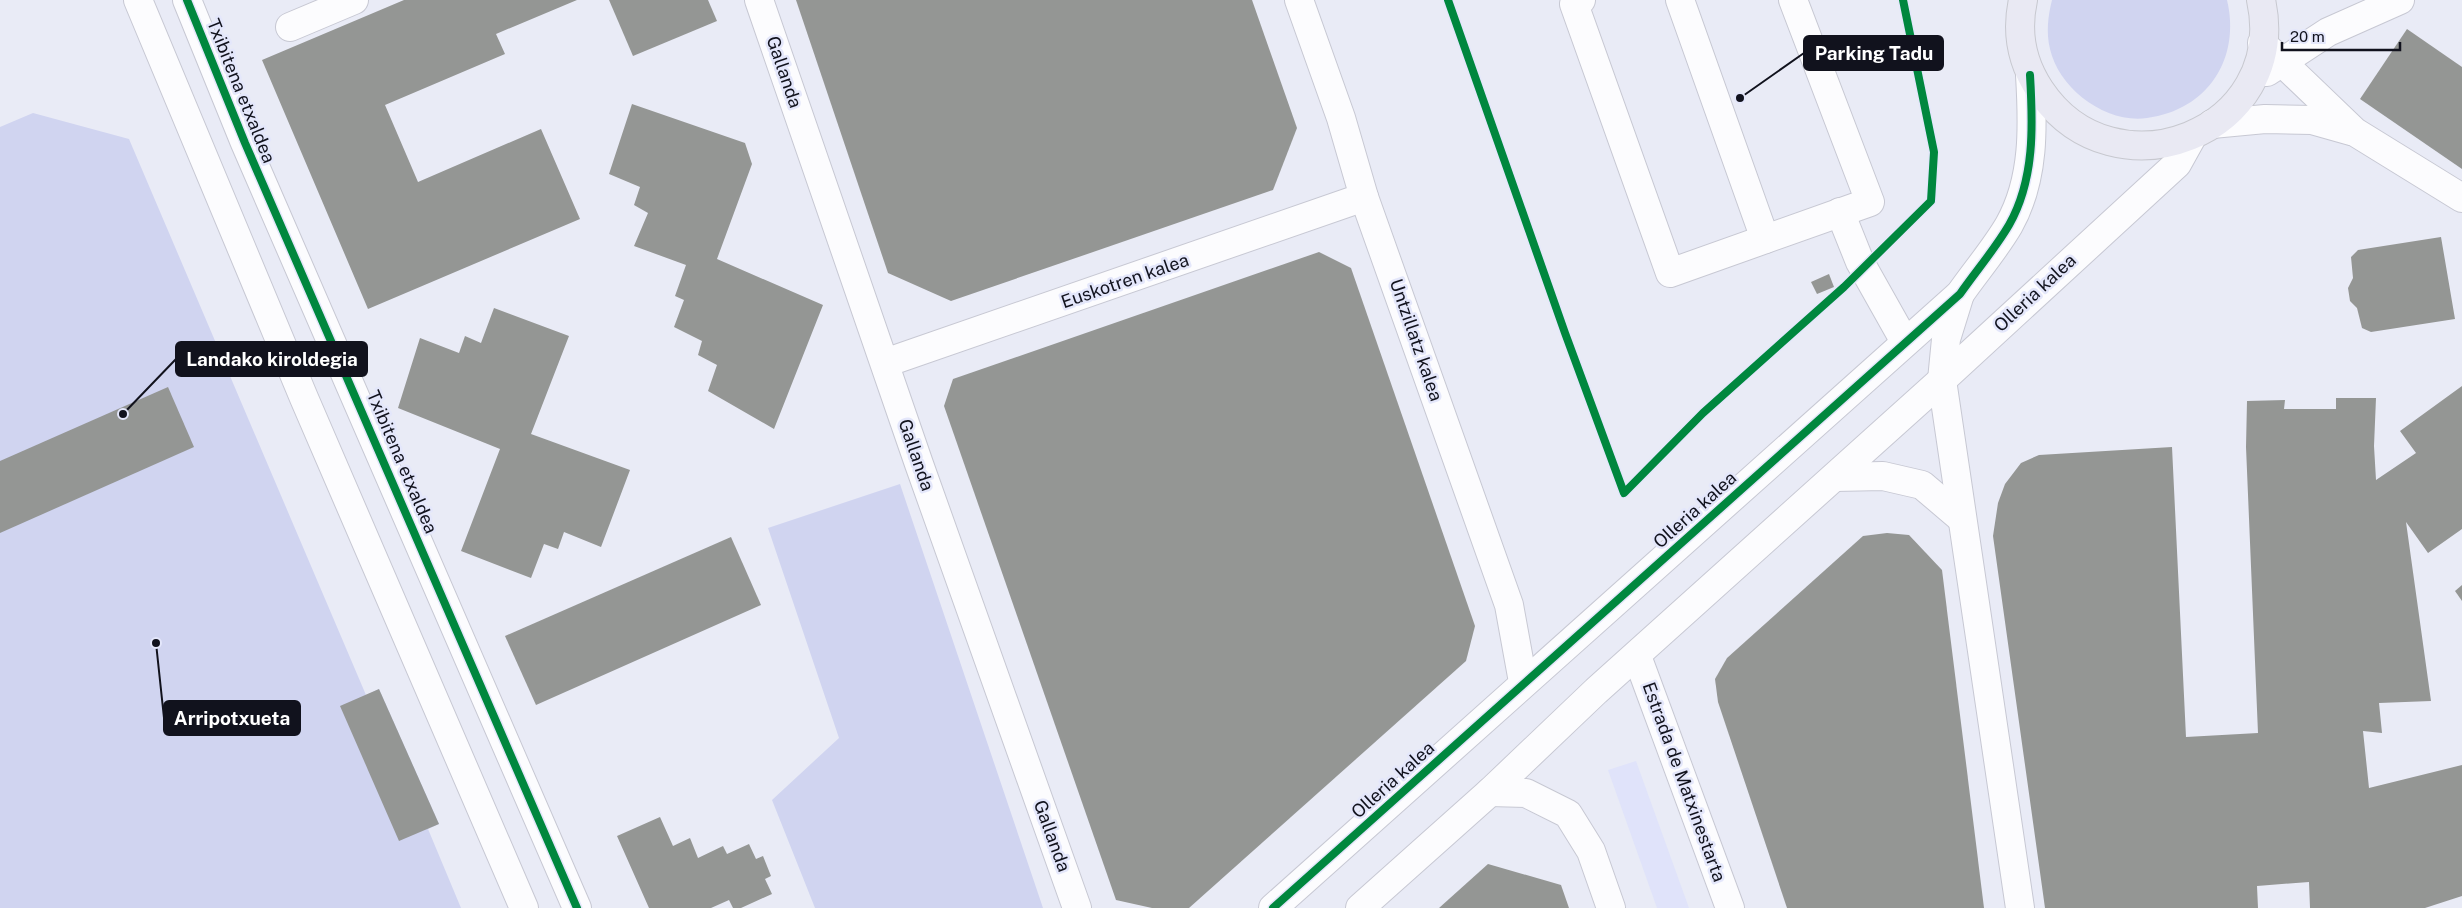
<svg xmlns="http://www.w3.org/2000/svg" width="2462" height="908" font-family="'Public Sans',sans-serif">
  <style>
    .built { fill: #e0e3fa }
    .green { fill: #d0d4f0 }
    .building { fill: #949694 }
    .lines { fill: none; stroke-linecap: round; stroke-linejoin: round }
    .minor-casing { stroke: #c7c8d3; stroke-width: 30 }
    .major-casing { stroke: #c7c8cf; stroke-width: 30 }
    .minor { stroke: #fcfcfe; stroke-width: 28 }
    .major { stroke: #e9e9f3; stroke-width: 28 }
    .cycleway-casing { stroke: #e4e7fb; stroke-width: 11 }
    .cycleway { stroke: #00873e; stroke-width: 8 }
    .labels { text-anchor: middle; stroke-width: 5; stroke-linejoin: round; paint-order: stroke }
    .street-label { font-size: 18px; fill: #11121d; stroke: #e4e7fb }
    .leader { fill: none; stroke: #11121d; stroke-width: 2 }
    .callout-dot { fill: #11121d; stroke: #e4e7fb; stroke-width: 2 }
    .callout { fill: #11121d; stroke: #11121d; stroke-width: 2 }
    .callout-label { font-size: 19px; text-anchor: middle; font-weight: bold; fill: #fff }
  </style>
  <rect width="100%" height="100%" fill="#e9ebf6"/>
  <polygon class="built" points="1636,761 1689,908 1657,908 1608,770"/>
  <g class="green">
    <path d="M2052,0H2227C2241,58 2208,110 2147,118C2106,124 2059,89 2050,49C2046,32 2048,16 2052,0Z"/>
    <polygon points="33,113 129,139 366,695 379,689 439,824 428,829 461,908 0,908 0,127"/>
    <polygon points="900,484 1043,908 815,908 772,800 839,738 768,528"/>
  </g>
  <g class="building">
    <polygon points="404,0 577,0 496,34 505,54 385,105 418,182 541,129 580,219 368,309 262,60"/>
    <polygon points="609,0 708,0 717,21 633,56"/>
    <polygon points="796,0 1252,0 1297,128 1273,190 951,301 888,273"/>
    <polygon points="2407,29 2462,67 2462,169 2360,99"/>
    <polygon points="632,104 745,143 752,164 717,259 823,305 774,429 708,391 717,365 698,355 702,341 674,327 684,300 675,296 686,265 634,246 648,213 634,205 640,187 609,174"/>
    <polygon points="2441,237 2455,319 2371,332 2362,328 2357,308 2350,301 2348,288 2353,278 2351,257 2358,250"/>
    <polygon points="1319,252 1351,268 1475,626 1466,661 1189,908 1152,908 1116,900 944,406 953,379"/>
    <polygon points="1829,274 1834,287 1817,294 1811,282"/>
    <polygon points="494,308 569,336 531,434 630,470 601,547 564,532 558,549 544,544 531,578 461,551 500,449 398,408 420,338 459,353 465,336 481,343"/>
    <polygon points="2462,386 2462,529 2428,553 2406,522 2431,701 2379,703 2382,733 2363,731 2369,788 2462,765 2462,896 2425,908 2310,908 2309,882 2257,886 2258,908 2045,908 1993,536 1998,503 2005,484 2021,463 2039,455 2172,447 2186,737 2258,733 2246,447 2247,401 2285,400 2284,409 2336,409 2336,398 2376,398 2374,446 2376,480 2416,453 2400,431"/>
    <polygon points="168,387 194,447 0,533 0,461"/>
    <polygon points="1887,533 1909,535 1942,570 1984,908 1787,908 1718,702 1715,679 1727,658 1863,536"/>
    <polygon points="731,537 761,605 536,705 505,636"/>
    <polygon points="2462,585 2462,601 2455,591"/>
    <polygon points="379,689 439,824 399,841 340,706"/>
    <polygon points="660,817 673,846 690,838 698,858 723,846 727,854 749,844 756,859 763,856 771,876 765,879 772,894 741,908 733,908 729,900 711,908 649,908 617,836"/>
    <polygon points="1488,864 1561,885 1569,908 1439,908"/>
  </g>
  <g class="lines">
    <g class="minor-casing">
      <g id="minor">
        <polyline points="138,0 304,398 524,908"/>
        <polyline points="187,0 245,143 577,908"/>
        <polyline points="759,0 919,464 1077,908"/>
        <polyline points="1299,0 1341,118 1364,197 1509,605 1523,682"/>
        <polyline points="1581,0 1574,4 1670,273 1870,202 1793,0"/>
        <polyline points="1680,0 1765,239"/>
        <polyline points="290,27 354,0"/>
        <polyline points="2262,43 2355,132 2462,198"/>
        <polyline points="2267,72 2328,32 2400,0"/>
        <polyline points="2212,124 2265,119 2312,120 2351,131"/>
        <polyline points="1840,212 1860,262 1905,342"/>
        <polyline points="1960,294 1946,339 1942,380 2020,908"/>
        <polyline points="885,363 1364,197"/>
        <polyline points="1835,477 1883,476 1922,485 1962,519"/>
        <polyline points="1637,656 1730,908"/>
        <polyline points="1490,792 1526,793 1568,814 1591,851 1611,908"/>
        <path d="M1273,908L1960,294C1976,271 1995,249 2009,225C2035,179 2033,125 2030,75"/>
        <polyline points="1360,908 1490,792 1596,691 1942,380 2177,164 2192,137"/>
      </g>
    </g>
    <g class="major-casing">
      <path id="major" d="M2023,0C2016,32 2022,63 2040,90C2114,201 2290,132 2261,0"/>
    </g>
    <use href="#minor" class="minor"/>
    <use href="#major" class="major"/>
    <g class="cycleway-casing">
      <g id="cycleway">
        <polyline points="187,0 245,143 577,908"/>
        <polyline points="1448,0 1565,333 1624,493 1703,413 1844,287 1931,201 1934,152 1903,0"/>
        <path d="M1273,908L1960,294C1976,271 1995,249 2009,225C2035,179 2033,125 2030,75"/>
      </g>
    </g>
    <use href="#cycleway" class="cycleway"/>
  </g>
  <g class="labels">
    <g class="street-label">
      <text transform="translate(784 72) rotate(71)" y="6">Gallanda</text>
      <text transform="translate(241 91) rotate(68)" y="6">Txibitena etxaldea</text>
      <text transform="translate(1125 281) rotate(-19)" y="6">Euskotren kalea</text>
      <text transform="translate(2035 293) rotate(-43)" y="6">Olleria kalea</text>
      <text transform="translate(1416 340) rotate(71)" y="6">Untzillatz kalea</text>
      <text transform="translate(916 455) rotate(71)" y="6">Gallanda</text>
      <text transform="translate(402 462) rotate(67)" y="6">Txibitena etxaldea</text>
      <text transform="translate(1695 510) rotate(-42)" y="6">Olleria kalea</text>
      <text transform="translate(1393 780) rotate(-42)" y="6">Olleria kalea</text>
      <text transform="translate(1684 782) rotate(70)" y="6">Estrada de Matxinestarta</text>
      <text transform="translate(1052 836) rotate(70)" y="6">Gallanda</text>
    </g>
  </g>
  <path class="leader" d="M1740 98L1804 53M123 414L176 359M156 643L164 718"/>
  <g class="callout-dot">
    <circle cx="1740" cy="98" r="5"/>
    <circle cx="123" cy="414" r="5"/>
    <circle cx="156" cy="643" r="5"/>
  </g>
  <g class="callout">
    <rect x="1804" y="36" width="139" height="34" rx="5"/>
    <rect x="176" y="342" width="191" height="34" rx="5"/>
    <rect x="164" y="701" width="136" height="34" rx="5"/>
  </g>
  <g class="callout-label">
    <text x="1874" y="60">Parking Tadu</text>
    <text x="272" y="366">Landako kiroldegia</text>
    <text x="232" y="725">Arripotxueta</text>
  </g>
  <path d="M2282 42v8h118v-8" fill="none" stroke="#11121d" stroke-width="2.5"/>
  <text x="2290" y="42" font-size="15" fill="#11121d" stroke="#e4e7fb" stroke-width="4" paint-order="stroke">20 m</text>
</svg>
